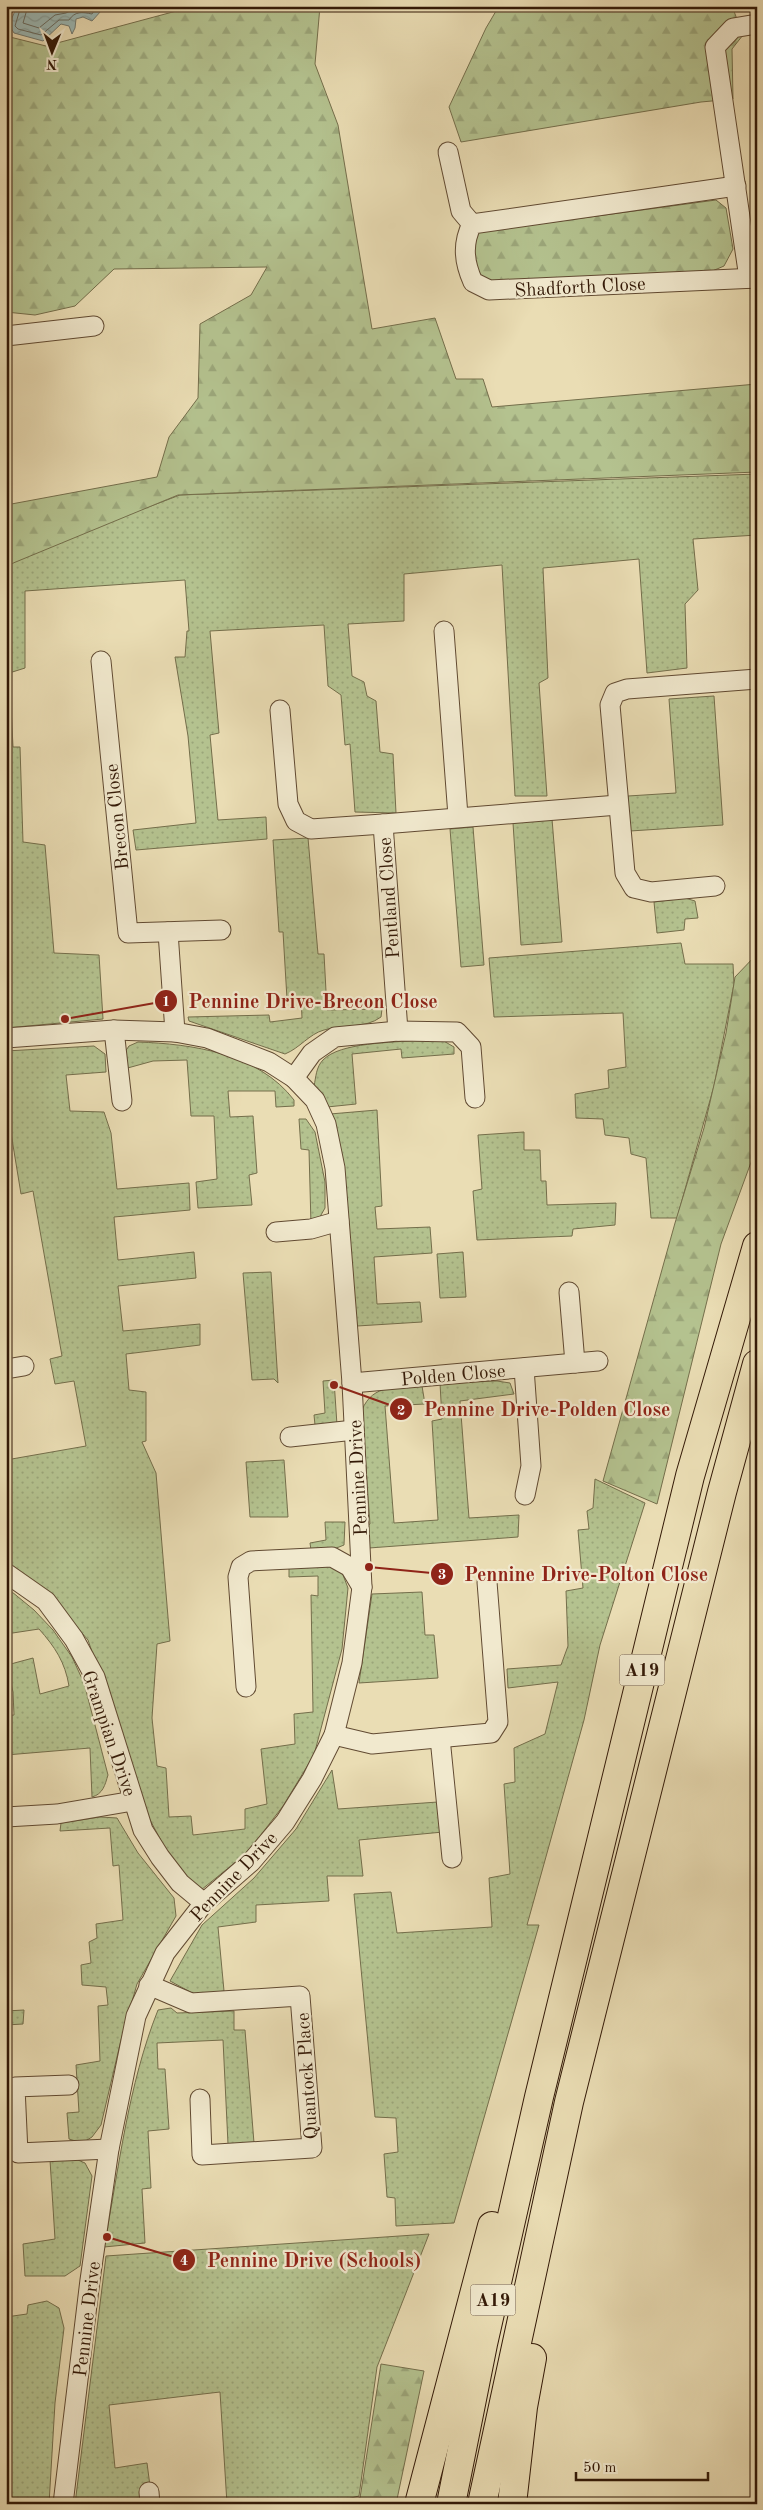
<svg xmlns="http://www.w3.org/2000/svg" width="763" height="2510" font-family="'Old Standard TT',serif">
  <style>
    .grass { fill: url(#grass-dots); stroke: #746e4b }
    .forest { fill: url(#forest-firs); stroke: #746e4b }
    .water { fill: url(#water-waves); stroke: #727a71 }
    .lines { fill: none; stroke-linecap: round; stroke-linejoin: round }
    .shore { stroke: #686a5f; stroke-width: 1 }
    .minor-casing { stroke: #614a32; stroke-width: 21 }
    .trunk-casing { stroke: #331907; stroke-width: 30 }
    .minor { stroke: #f1e9ce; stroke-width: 19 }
    .trunk { stroke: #eaddb4; stroke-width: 28 }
    .labels { text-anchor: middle; stroke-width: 4.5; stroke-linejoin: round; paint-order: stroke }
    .shield { fill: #f1e9ce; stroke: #6c5743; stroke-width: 1 }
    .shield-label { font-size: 18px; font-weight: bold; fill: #331907 }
    .street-label { font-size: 19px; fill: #331907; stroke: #f1e9ce }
    .leader { fill: none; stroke: #8f2418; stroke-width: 2 }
    .callout-dot { fill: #8f2418; stroke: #f1e9ce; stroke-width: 2 }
    .mark-label { font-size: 15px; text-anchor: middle; font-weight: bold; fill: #fff }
    .callout-label { font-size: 20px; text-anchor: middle; font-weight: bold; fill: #8f2418; stroke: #f1e9ce; stroke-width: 4.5; stroke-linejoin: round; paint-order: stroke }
  </style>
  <defs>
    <pattern id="grass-dots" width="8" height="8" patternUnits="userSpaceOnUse" patternTransform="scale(1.25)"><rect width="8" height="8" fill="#b4c28f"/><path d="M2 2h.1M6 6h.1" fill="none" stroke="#9ba67a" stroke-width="1.8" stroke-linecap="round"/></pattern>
    <pattern id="forest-firs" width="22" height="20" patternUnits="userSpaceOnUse" patternTransform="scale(1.25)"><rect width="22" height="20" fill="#b4c28f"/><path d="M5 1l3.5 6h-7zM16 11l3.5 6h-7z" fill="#9ba67a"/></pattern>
    <pattern id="water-waves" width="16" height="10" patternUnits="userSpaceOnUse" patternTransform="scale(1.25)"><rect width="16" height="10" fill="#9cbab7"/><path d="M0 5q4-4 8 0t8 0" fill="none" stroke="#879f9c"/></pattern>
  </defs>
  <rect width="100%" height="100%" fill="#eaddb4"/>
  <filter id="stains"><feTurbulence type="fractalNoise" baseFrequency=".004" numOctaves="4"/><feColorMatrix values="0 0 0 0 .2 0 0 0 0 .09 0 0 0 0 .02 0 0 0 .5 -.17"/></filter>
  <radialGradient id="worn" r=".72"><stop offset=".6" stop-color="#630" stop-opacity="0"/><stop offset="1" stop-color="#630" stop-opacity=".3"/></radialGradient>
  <g class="grass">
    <polygon points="757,474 757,535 693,539 698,590 685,604 687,668 647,673 639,559 543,568 548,678 539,683 547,796 515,796 502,565 404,574 404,621 348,624 352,676 364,682 367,696 376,701 380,752 393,754 396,813 355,812 350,744 345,745 341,695 328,686 324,625 210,631 219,733 210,735 218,820 266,817 267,839 136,850 133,830 196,823 188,736 175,657 185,657 187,631 189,631 185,580 25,591 25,668 6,674 8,560 180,495"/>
    <polygon points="714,696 723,825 630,831 628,796 676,793 669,699"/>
    <polygon points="11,707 13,747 20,747 23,842 45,845 54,953 99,955 103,1019 6,1028 6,708"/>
    <polygon points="552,819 562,942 521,945 513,823"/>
    <polygon points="473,827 484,965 461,967 450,829"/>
    <path d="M308,838L318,954H324L327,1010L382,1009L381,1017C365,1029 343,1024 324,1030C309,1034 300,1048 285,1054L189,1021L188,1017L269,1015L270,1022L302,1018L301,998L287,999L283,932H279L273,840Z"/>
    <polygon points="685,898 695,901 698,918 685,919 684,930 657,933 654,902"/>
    <polygon points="681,943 685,964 733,964 734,984 714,1086 677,1218 651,1218 646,1158 631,1154 629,1138 605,1135 603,1119 576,1118 575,1094 609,1088 608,1070 626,1067 623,1013 494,1017 489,958"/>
    <path d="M418,1040H442L454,1047V1054L402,1058L401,1049L352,1054L356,1104L327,1107L314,1086C316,1077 316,1067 323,1060C340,1042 393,1043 418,1040Z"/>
    <path d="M138,1042C192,1044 258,1053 294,1100V1106L276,1107L275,1091H228L230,1117L253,1116L257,1173L249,1175L252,1205L198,1208L196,1182L217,1179L214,1116H191L187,1060L153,1061L124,1069L122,1056L129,1046Z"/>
    <polygon points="94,1046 105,1054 106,1072 66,1075 70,1111 104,1112 111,1133 117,1189 189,1183 190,1210 114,1217 118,1260 194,1252 196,1278 118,1286 123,1331 200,1324 200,1345 126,1354 129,1390 146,1392 146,1441 142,1442 156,1473 170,1641 157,1644 152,1718 157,1766 166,1768 169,1817 191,1816 193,1835 245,1829 245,1809 267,1804 261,1749 295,1744 294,1714 313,1712 311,1595 318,1596 318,1576 289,1577 289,1566 334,1566 343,1575 348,1588 342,1649 314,1755 283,1806 247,1853 201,1890 173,1863 149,1818 88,1640 51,1597 6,1564 6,1460 86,1446 74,1381 55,1384 50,1359 62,1356 33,1191 21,1194 11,1133 6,1130 6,1051"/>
    <polygon points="377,1110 382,1206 375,1207 377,1229 430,1227 432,1253 374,1257 377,1304 420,1302 422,1322 357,1326 344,1173 330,1114"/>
    <polygon points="299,1119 306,1119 315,1132 325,1182 325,1208 317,1222 311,1225 309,1150 301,1149"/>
    <polygon points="524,1132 524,1150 540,1150 541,1181 546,1181 547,1205 616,1203 615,1225 573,1229 572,1236 477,1240 473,1191 482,1189 478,1135"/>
    <polygon points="463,1252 466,1297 440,1298 437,1254"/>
    <polygon points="271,1272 278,1383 274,1379 252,1380 243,1273"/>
    <polygon points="334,1380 337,1425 315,1425 314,1415 325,1413 323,1381"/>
    <path d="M497,1381L510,1383L514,1394L460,1401L469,1518L519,1515L518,1537L369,1548L368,1525L370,1524L362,1410C373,1383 398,1388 422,1386L425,1404L385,1406L394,1523L438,1520L432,1421L442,1419L440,1383Z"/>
    <polygon points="284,1460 288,1517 250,1517 246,1462"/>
    <polygon points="595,1479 645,1503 600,1645 584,1720 527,1925 539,1925 454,2223 396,2226 395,2198 387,2197 384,2154 398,2152 396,2118 375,2117 354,1894 391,1892 397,1933 492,1927 489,1878 510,1874 504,1784 515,1782 514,1748 545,1734 558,1682 508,1688 507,1669 561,1665 568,1646 566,1591 583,1588 578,1530 589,1529 587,1511 593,1508"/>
    <polygon points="325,1522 345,1522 344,1545 334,1549 311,1550 310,1543 326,1540"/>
    <path d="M6,1587L34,1610L53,1630L72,1657L84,1683L108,1775C105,1785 103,1794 92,1797L90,1748L6,1755V1716L14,1715L13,1692L7,1665L33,1658L40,1694L69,1686C65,1662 55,1647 39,1629L6,1634Z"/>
    <polygon points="422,1592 425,1635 434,1635 438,1678 359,1683 372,1594"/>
    <polygon points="332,1770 338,1809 438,1802 443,1832 359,1840 363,1876 327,1876 329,1901 256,1905 256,1922 218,1927 224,1991 196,1995 170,1981 202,1925 254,1878 296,1829"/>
    <polygon points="100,1817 117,1818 138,1853 174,1898 176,1916 137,1984 121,2040 101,2125 92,2137 82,2143 69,2139 67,2113 79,2112 76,2065 100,2061 98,2006 108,2005 106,1987 82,1985 81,1965 91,1963 89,1942 97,1938 96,1924 123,1920 119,1865 113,1866 110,1828 60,1831 61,1823"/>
    <path d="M171,2008L177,2013L234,2011V2030H245L254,2143L228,2144L223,2040L157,2043L158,2069H165L169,2129L148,2131L151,2188L142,2189L145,2243L104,2247C119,2168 128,2085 158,2010Z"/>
    <polygon points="24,2010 23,2024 6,2025 6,2011"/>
    <polygon points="71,2157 85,2163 92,2176 80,2266 65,2276 25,2276 23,2244 55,2239 50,2160"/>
    <polygon points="429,2234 377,2367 359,2496 327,2504 227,2504 220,2392 109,2405 115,2468 147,2463 150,2486 141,2487 142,2504 75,2504 106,2256"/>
    <polygon points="47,2301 59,2308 64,2328 55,2403 49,2504 6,2503 6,2317 27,2314 28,2305"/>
  </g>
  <g class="forest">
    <polygon points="195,6 320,6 315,64 338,125 372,329 435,318 456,379 483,379 492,407 757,384 757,472 178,495 6,566 6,505 157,477 169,437 198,398 200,324 251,295 267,267 114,269 75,306 35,315 6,312 6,36 46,46"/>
    <polygon points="499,6 732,6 743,35 732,49 733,99 701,102 461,142 449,107 486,28"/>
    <polygon points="716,200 726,208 733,249 724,266 710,272 490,283 476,276 472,245 478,232"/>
    <polygon points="757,954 757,1146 721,1244 657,1504 603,1481 675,1223 704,1128 726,1033 735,977"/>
    <polygon points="381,2364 424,2371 396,2504 335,2504 360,2498"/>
  </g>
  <polygon class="water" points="17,6 102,6 101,11 92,21 83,17 76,19 75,28 72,34 69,26 61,24 43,41 14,33 9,25"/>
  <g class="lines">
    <g class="shore">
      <path d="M21,6L15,26L18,29L41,35L59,20H69C75,11 82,12 92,14L97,6"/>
      <polyline points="28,6 23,23 39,28 55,15 66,13 79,6"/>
    </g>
    <g class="minor-casing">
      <g id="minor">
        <polyline points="448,152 461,211 472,224"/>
        <path d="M736,186L472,224C462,244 464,262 473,282L489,290L757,278"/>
        <polyline points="749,278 715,47 733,28 757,24"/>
        <polyline points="6,336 94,326"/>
        <polyline points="444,631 458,816"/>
        <polyline points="101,661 128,933 221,930"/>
        <polyline points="280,710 288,804 296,821 311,829 383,824 398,1031"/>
        <polyline points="383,824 618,805"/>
        <polyline points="715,886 651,892 634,888 625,873 610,705 615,693 627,689 757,679"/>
        <polyline points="168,932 175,1032"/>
        <polyline points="114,1030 122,1101"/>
        <polyline points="6,1038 114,1030 175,1032 207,1038 269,1062 294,1078 315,1100 326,1124 335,1168 352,1383 362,1587 352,1663 334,1735 312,1779 285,1822 251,1862 204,1903 165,1953 136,2016 109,2149 90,2280 63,2504"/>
        <polyline points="294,1078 312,1053 335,1037 398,1031 457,1032 471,1047 475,1098"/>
        <polyline points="276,1232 311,1229 339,1221"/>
        <polyline points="569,1292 575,1363"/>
        <polyline points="524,1368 531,1466 525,1495"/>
        <polyline points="6,1369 24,1366"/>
        <polyline points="352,1383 598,1361"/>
        <polyline points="290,1437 354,1430"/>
        <polyline points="6,1573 46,1601 74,1639 95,1677 143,1830 160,1857 180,1883 204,1903"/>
        <polyline points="246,1687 238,1577 241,1567 251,1561 332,1557 350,1567 362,1587"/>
        <polyline points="334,1735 372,1744 491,1733 498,1722 487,1582"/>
        <polyline points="440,1738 452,1858"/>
        <polyline points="6,1817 57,1814 133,1801"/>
        <polyline points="149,1985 191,2003 300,1996 312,2148 202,2155 200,2099"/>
        <polyline points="69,2085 15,2087 18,2153 109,2149"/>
        <polyline points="149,2492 150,2504"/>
      </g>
    </g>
    <g class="trunk-casing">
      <g id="trunk">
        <polyline points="419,2504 492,2226"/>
        <polyline points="451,2504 483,2344 539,2097 690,1476 757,1246"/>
        <polyline points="482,2504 569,2102 722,1492 757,1364"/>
        <polyline points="512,2504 523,2407 532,2358"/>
      </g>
    </g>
    <use href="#minor" class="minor"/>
    <use href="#trunk" class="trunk"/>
  </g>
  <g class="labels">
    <g class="shield">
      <rect x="619.5" y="1654.5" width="45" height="31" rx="4"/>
      <rect x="470.5" y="2284.5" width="45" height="31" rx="4"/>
    </g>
    <g class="shield-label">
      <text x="642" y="1676">A19</text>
      <text x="493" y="2306">A19</text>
    </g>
    <g class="street-label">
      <text transform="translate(580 286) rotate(-3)" y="7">Shadforth Close</text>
      <text transform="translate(116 817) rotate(-96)" y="7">Brecon Close</text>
      <text transform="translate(388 898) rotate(-94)" y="7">Pentland Close</text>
      <text transform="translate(453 1374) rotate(-5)" y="7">Polden Close</text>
      <text transform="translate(357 1478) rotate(-93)" y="7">Pennine Drive</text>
      <text transform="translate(110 1733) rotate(71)" y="7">Grampian Drive</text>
      <text transform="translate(233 1876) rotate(-46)" y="7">Pennine Drive</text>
      <text transform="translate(306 2076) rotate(-94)" y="7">Quantock Place</text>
      <text transform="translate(86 2319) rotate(-83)" y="7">Pennine Drive</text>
    </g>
  </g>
  <path class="leader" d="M65 1019L166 1001M334 1385L401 1409M369 1567L442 1574M107 2237L184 2260"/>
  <g class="callout-dot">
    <circle cx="65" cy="1019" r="5"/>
    <circle cx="334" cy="1385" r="5"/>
    <circle cx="369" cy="1567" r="5"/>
    <circle cx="107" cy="2237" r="5"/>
    <circle cx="166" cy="1001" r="12"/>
    <circle cx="401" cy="1409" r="12"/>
    <circle cx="442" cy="1574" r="12"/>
    <circle cx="184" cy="2260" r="12"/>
  </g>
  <g class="mark-label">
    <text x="166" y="1006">1</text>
    <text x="401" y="1415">2</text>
    <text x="442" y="1579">3</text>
    <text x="184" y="2265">4</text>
  </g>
  <g class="callout-label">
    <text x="313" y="1008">Pennine Drive-Brecon Close</text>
    <text x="547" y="1416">Pennine Drive-Polden Close</text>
    <text x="586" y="1581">Pennine Drive-Polton Close</text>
    <text x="314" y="2267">Pennine Drive (Schools)</text>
  </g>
  <rect width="763" height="2510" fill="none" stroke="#eaddb4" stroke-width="25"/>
  <rect x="8" y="8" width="748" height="2495" fill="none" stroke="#331907" stroke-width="2.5"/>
  <rect x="12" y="12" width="738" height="2485" fill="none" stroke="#331907"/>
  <g transform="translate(52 52) rotate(181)" stroke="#f1e9ce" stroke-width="4" paint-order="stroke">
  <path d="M0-4L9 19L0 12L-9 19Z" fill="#331907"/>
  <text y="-8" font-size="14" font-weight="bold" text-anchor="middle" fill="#331907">N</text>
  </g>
  <path d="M576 2472v8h132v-8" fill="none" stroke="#331907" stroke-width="2.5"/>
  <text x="583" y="2472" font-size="15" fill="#331907" stroke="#f1e9ce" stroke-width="4" paint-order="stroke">50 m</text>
  <rect width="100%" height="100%" filter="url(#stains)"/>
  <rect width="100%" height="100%" fill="url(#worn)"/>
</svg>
